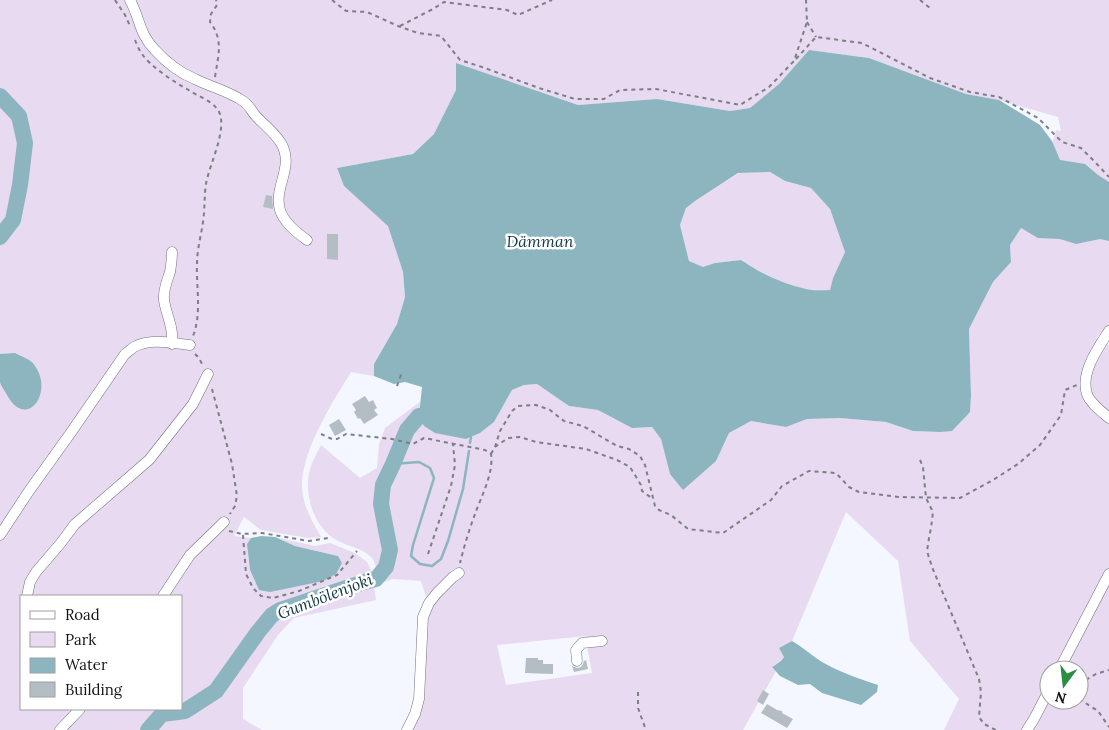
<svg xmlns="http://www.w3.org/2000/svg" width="1109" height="730" font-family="Lora,serif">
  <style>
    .green { fill: #e7daf1; fill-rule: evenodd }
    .water { fill: #8db5c0; fill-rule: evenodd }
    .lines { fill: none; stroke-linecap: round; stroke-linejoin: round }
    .stream { stroke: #8db5c0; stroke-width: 2.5 }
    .river { stroke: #8db5c0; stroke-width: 16 }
    .building { fill: #b4bdc3 }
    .minor-casing { stroke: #6f737b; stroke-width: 11 }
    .path { stroke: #7d7f85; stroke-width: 2; stroke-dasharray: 4 4; stroke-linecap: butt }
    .minor { stroke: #fff; stroke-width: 10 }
    .labels { text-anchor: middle; stroke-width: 5; stroke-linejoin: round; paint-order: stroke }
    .water-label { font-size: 16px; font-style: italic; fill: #123841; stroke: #fff }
  </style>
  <rect width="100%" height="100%" fill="#f4f7ff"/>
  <g class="green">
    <path d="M0,0H1109V192L1041,181L1056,130L1061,131L1058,117L999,100L966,94L869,58L809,50L779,84L750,108L730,111L657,99L578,105L456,64V90L434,134L413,154L337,168L344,186L388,225L403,272L405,297L397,324L374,364V376L351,372C332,403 304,447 302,483C301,503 312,521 321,537L308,538L261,530L244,517L234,536L251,538L247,544L250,570L259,590L338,556L295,546L275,537L315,546L330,543L355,553L367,562L372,572L376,600L294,618L278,635L243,688V719L262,730H0ZM21,596H181V709H21Z"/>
    <path d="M770,172L785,181L811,188L830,209L845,252L833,278L830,290C822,290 814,291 806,289C784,284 760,273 741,260L715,263L703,268L689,261L680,225L686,208L695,201L739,173Z"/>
    <path d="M1109,219V325L1096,338L1109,345V730H944L959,699L910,641L898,561L846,512L792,641L779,648L784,656L781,661L772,666L776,671L743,730H412L428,620C430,612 433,605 438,598C446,588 456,585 459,573L444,579L426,597L421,581L392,579L379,584C378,576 377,566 372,558C363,548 349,547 338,541C313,528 302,491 311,466C313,459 318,452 321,445L360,478L377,468L379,444L385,428L421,401L419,416L466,439L480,433L494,422L512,390L524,385L537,384L569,406L598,410L632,428L652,427L661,439L670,474L716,461L729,433L751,421L786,427L807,419L840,418L886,422L913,431L940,432L970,412L971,396L969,329L993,282L1011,262L1010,245L1021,228L1026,231ZM585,636L592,673L506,685L497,645ZM1049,670H1079V700H1049Z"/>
  </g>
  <g class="water">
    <path d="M809,50L869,58L966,94L999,100L1040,125L1052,141L1060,160L1085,164L1098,175L1109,182V241L1100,239L1076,244L1060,239L1038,238L1021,228L1010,245L1011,262L993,282L969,329L971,396L970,412L952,431L940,432L913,431L886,422L840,418L807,419L786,427L751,421L729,433L716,461L683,490L670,474L661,439L652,427L632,428L598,410L569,406L537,384L524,385L512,390L494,422L480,433L466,439L435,433L424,426L419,416L422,387L405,382L394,384L374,376V364L397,324L405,297L403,272L388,226L344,186L337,168L413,154L434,134L456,90V63L578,105L657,99L730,111L750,108L779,84ZM770,172L785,181L811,188L830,209L845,252L833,278L830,290C822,290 814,291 806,289C783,284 760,273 741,260L715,263L703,267L689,261L680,225L686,208L695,201L738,173Z"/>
    <path d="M15,353C22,357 31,359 35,366C54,392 27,431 7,395C5,391 1,386 0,382C0,373 0,363 0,354Z"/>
    <polygon points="261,536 275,537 295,546 338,556 342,563 336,574 323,581 270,592 259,590 250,570 247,544 251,538"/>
    <path d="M792,641C803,647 812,656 822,662C839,672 860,679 878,685L877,692L861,705L822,693L810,684L798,685L780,676L772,667L781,661L784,657L779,648Z"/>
  </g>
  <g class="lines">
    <g class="stream">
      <polyline points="470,443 471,437"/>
      <polyline points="393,464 419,462 430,468 434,478 413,545 411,556 420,564 432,566 441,559 448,541 463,489 469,451"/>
    </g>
    <g class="river">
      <polyline points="0,96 19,116 25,143 20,185 13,220 0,237"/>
      <polyline points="148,730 162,714 185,711 216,691 258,632 272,615 280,610 364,582 376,579 386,567 390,550 381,504 383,485 393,464 407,430 419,416"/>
    </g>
  </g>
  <g class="building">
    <polygon points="266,195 272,196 273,209 263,207"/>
    <polygon points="327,234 338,234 338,260 327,259"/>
    <polygon points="365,396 369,402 373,400 377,408 374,410 378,415 364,424 360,418 358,419 354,412 356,410 352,404"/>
    <polygon points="339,419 346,430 335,436 329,425"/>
    <polygon points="526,658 538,658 538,660 543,660 543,664 553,664 553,674 525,673"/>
    <polygon points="586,660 588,669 574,672 572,666 577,668 581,667 583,664 584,661"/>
    <polygon points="763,690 769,694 763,705 757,701"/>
    <polygon points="767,704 777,710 782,711 782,713 793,719 787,728 761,713"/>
  </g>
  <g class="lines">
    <g class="minor-casing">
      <g id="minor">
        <path d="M130,0C140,18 139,34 155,50C166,62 180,73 195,79C211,87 228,91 243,101C249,105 251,110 255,115C264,125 274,132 281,143C295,167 273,187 280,210C284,223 297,233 307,240"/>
        <path d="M1109,331C1098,348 1080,373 1087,394C1090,403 1102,412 1109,418"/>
        <path d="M172,344C174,327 166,315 164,300C163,290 167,281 170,272C171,266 172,259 172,252"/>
        <path d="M0,535L29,491L72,431L125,354C128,352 131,349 134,347C151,338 172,343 190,345"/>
        <polyline points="27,596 30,582 36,572 60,544 75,524 149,460 193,404 208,374"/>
        <polyline points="163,596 190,555 224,522"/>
        <polyline points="577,661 576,650 582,643 602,641"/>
        <polyline points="1059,670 1109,574"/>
        <polyline points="60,730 80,709"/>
        <polyline points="407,730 415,714 419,699 423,617 429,603 437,593 453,577 459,573"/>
        <polyline points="1027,730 1034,719 1049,690"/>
      </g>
    </g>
    <g class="path">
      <polyline points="115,0 125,15 130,26"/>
      <polyline points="332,0 346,11 367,12 398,26 418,33 441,36 460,60 482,67 539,88 575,99 604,99 620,90 656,89 740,105 769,87 794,61 807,22 806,0"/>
      <polyline points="920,0 931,9"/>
      <polyline points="807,22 816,37"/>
      <polyline points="400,26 433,9 444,2 507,10 518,15 552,0"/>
      <path d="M135,40C137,45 139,50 142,54C150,66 174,82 187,89C197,96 211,100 218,110C229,127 209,165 206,184C204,197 205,209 203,222C201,236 197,250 197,264C196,287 202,313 193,336"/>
      <polyline points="796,59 816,37 862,43 930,78 970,92 999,97 1038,118 1062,142 1081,148 1095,162 1109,177"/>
      <path d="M215,77C218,56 224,40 210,22L211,14L217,5L216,0"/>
      <polyline points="195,354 199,358 203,366"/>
      <polyline points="397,386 402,372"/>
      <polyline points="212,389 232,464 237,496 235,506 230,514"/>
      <path d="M321,434L332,439H337L346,434L392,439L413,444L424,438L485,450L491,454C494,473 481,497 475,514C469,530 464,547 460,563"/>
      <polyline points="495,447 500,431 512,411 518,406 536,405 550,410 564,421 583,426 617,446 629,449 640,456 645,465 655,506 659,510 671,515 688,529 723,533 771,500 782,486 809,471 836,473 849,487 859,492 898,497 960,498 993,480 1018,464 1040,445 1061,415 1065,390 1077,385"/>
      <polyline points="491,454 495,447 508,438 520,437 536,442 586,449 617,460 630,467 641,485 642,491 653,499"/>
      <polyline points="920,460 923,467 926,498 933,512 931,528 929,538 927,551 932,567 979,679 981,692 979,717 984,724 996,730"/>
      <polyline points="229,531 242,534 262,533 309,541 328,538"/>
      <polyline points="243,535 246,574 253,588 261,596 273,598 299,591 337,575 357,551"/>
      <polyline points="428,554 451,486 455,465 453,444"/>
      <polyline points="1079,684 1096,674 1109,670"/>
      <polyline points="638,692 638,708 646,730"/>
      <polyline points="1079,699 1098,711 1109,727"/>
    </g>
    <use href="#minor" class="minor"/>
  </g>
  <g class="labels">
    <g class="water-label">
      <text x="540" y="247">Dämman</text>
      <text transform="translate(325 596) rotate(-21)" y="6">Gumbölenjoki</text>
    </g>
  </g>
  <rect x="20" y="595" width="162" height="115" fill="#ffffff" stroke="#a0a0a1"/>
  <rect x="30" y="611" width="25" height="8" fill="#ffffff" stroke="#a0a0a1"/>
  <text x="65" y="620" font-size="15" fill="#111215">Road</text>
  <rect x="30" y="632" width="25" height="15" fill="#e7daf1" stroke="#a0a0a1"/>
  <text x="65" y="645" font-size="15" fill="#111215">Park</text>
  <rect x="30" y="658" width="25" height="15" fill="#8db5c0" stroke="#a0a0a1"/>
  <text x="65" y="670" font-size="15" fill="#111215">Water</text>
  <rect x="30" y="682" width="25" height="15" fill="#b4bdc3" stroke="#a0a0a1"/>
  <text x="65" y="695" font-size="15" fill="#111215">Building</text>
  <g transform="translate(1064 685) rotate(195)"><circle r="24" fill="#ffffff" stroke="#a0a0a1"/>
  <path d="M0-4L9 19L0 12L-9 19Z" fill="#2b8d41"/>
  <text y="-8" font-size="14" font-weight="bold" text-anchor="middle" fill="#111215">N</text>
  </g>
</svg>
